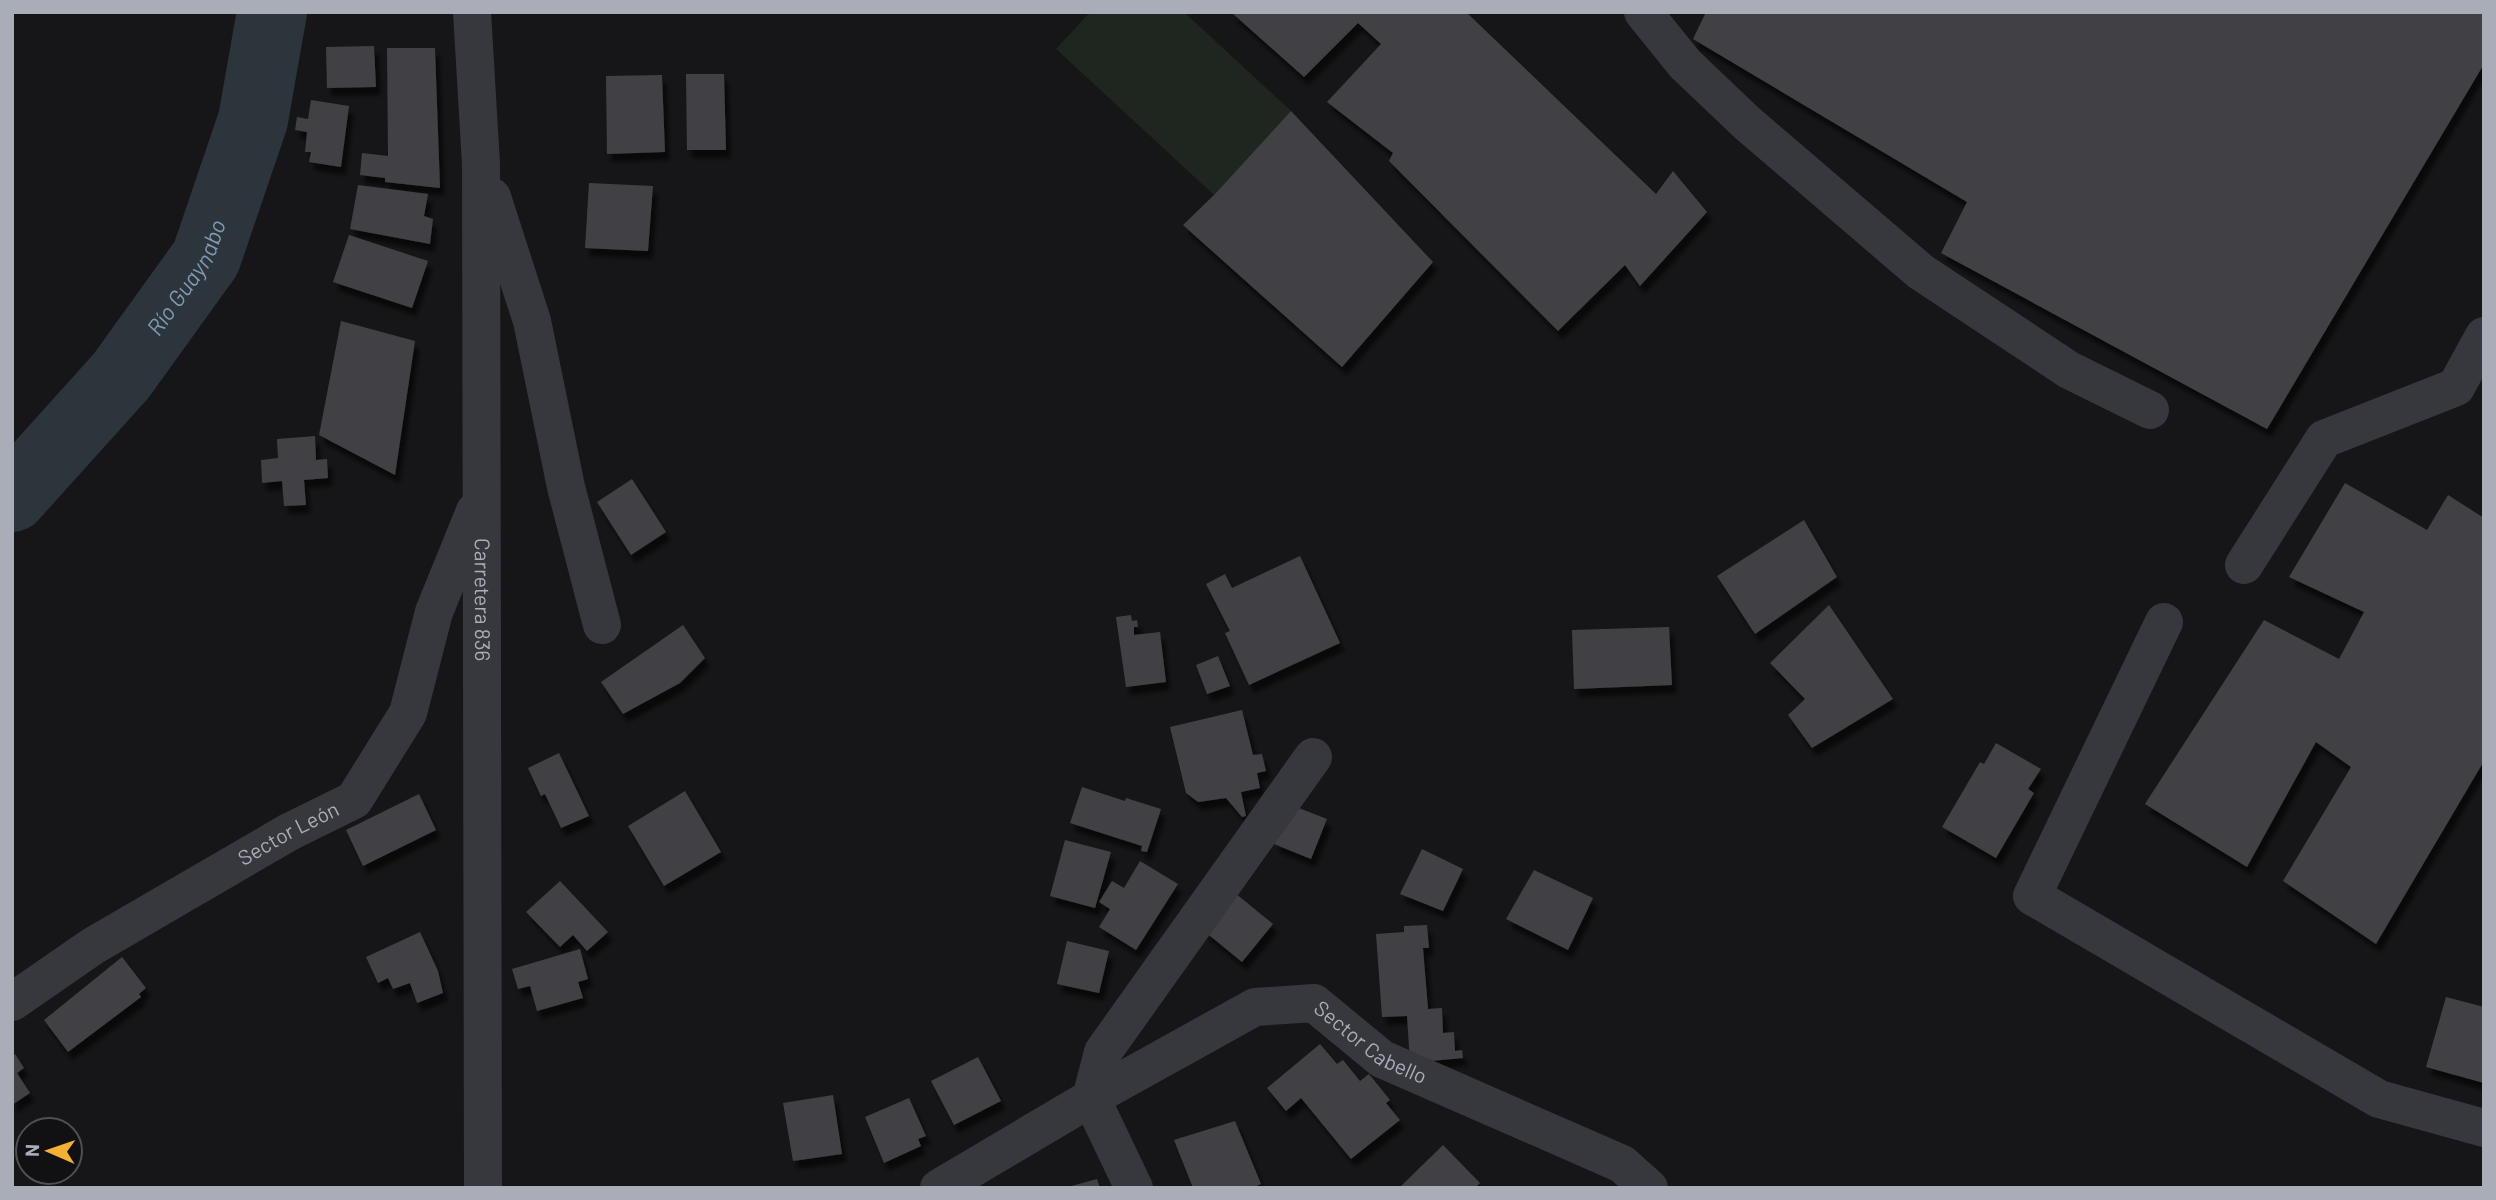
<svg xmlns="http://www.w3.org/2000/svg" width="2496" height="1200" font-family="Barlow,sans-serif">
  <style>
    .green { fill: #1e261f }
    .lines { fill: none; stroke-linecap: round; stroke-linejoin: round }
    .river { stroke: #2c353c; stroke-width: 70 }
    .building { fill: #404145; filter: url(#shadow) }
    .minor { stroke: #37383d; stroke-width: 38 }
    .labels { text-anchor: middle; stroke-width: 6; stroke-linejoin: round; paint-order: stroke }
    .street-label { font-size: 21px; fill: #a8adb8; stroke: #111113 }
    .water-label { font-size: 23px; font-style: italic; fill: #7f9bb3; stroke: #111113 }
  </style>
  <defs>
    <filter id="shadow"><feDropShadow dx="4.5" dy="8" stdDeviation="2" flood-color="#0009"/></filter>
  </defs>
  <rect width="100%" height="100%" fill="#161618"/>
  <polygon class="green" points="1090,12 1184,12 1291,111 1214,195 1056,49"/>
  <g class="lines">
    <path class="river" id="s1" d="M12,497L121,376L206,258L253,120L272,12"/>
  </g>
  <g class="building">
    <polygon points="1231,12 1466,12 1656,194 1673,171 1707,212 1640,286 1625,265 1558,331 1389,161 1393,153 1327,102 1381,44 1358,23 1304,77"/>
    <polygon points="1706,12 2484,12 2484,64 2267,429 1941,253 1967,202 1693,39"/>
    <polygon points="374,46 376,87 327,88 326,47"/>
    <polygon points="387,48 435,48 440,188 385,182 385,178 360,175 362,153 388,156"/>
    <polygon points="686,74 724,74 726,150 687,150"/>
    <polygon points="662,75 665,152 607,154 606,76"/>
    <polygon points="311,100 349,106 341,167 309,162 311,152 305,152 307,132 295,130 297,117 308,119"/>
    <polygon points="1291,111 1433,262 1342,367 1183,225 1214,195"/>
    <polygon points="589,183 653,186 648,251 585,248"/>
    <polygon points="358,185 428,194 424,216 433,219 430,244 350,229"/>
    <polygon points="349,235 428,261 412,308 333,282"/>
    <polygon points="341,321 415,341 395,475 319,435"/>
    <polygon points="315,436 316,460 327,459 328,478 304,480 306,505 284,506 282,481 262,483 261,460 278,458 277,439"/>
    <polygon points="632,479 666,532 631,555 597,502"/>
    <polygon points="2345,483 2427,530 2448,495 2484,518 2484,761 2376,944 2283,881 2351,767 2316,742 2247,867 2145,804 2264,620 2339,659 2364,612 2289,577"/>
    <polygon points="1804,520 1837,577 1755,634 1717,576"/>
    <polygon points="1300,556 1340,643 1249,685 1225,633 1230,631 1206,584 1225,574 1232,588"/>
    <polygon points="1829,605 1893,699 1812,748 1788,715 1805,699 1770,663"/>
    <polygon points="1131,615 1132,621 1137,620 1138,627 1134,627 1134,635 1160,632 1166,682 1126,687 1116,617"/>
    <polygon points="683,625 705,658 680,683 623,714 601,682"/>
    <polygon points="1669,627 1672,685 1574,689 1572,630"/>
    <polygon points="1218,656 1230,686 1207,694 1196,665"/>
    <polygon points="1242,710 1253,755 1262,754 1266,771 1257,773 1260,788 1241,792 1246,816 1242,817 1226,798 1198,802 1186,793 1170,727"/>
    <polygon points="1996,743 2041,769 2028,789 2034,793 1996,858 1942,827 1980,762 1984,764"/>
    <polygon points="559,753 589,816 561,828 545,794 541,796 528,768"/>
    <polygon points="1082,787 1125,801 1126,798 1161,809 1147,852 1141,851 1142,846 1070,823"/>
    <polygon points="685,791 721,852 664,886 628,826"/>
    <polygon points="419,794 436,830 363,866 346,830"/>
    <polygon points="1291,805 1327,819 1311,859 1274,844"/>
    <polygon points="1065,840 1111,852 1095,908 1050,896"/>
    <polygon points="1422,849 1463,869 1443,911 1400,894"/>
    <polygon points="1140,861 1178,884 1136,950 1099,927 1110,909 1099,902 1112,881 1124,888"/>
    <polygon points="1534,870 1593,898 1568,950 1506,919"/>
    <polygon points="560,881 608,932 587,951 573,935 560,947 526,912"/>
    <polygon points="1235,893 1273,924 1242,962 1204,931"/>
    <polygon points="1427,925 1429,948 1423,948 1428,1009 1442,1008 1443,1033 1454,1032 1455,1051 1462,1050 1463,1058 1410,1063 1407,1016 1382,1017 1376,934 1404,932 1404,926"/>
    <polygon points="420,932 438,971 443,993 417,1003 410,983 393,989 388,978 378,983 366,957"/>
    <polygon points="1067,941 1109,951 1099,993 1057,984"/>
    <polygon points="580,949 588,979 578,982 583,998 537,1011 530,986 518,989 512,969"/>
    <polygon points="122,957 146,988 139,994 141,997 68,1052 44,1020"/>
    <polygon points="2446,997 2484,1007 2484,1083 2426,1067"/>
    <polygon points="1320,1044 1337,1064 1343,1060 1360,1081 1369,1074 1390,1100 1386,1103 1400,1120 1351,1159 1301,1098 1286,1111 1267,1088"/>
    <polygon points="15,1054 24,1068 17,1073 30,1093 12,1105 12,1056"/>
    <polygon points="978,1057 1001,1101 954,1125 931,1081"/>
    <polygon points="833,1095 842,1154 793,1161 783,1103"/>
    <polygon points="909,1098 926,1136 918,1139 921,1146 884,1163 865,1117"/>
    <polygon points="1235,1121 1261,1184 1252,1188 1193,1188 1174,1140"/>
    <polygon points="1443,1145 1480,1183 1475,1188 1399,1188"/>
    <polygon points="1097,1179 1100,1188 1068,1188 1068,1187"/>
  </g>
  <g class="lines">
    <g class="minor">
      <path id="s2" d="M472,12L481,164L483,1188"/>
      <polyline points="1643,12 1685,64 1747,123 1921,272 2069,370 2150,410"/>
      <polyline points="492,197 532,321 566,487 602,625"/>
      <polyline points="2244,565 2324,439 2456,387 2484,336"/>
      <polyline points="2164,622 2032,896 2379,1099 2484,1128"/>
      <path id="s3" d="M12,1002L93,946L289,832L354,800L408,713L434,612L475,511"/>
      <polyline points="939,1188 1091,1098 1103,1052 1313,757"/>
      <path id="s4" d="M1134,1188L1091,1098L1255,1007L1314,1003L1382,1059L1622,1164L1649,1188"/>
    </g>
  </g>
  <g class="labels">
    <g class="street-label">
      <text dy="7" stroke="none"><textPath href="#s2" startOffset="588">Carretera 836</textPath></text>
      <text dy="7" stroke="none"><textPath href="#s3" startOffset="324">Sector León</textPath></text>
      <text dy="7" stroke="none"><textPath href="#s4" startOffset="416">Sector Cabello</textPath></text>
    </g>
    <g class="water-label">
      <text dy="8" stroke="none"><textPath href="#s1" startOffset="282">Río Guaynabo</textPath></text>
    </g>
  </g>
  <rect width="2496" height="1200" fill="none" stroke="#a8adb8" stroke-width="28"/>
  <g transform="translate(49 1151) rotate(272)"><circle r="33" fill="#111113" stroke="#4d4f55" stroke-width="2"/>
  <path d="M0-5L12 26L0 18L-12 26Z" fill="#f2b134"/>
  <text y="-10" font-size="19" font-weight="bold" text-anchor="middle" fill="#a8adb8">N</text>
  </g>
</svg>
